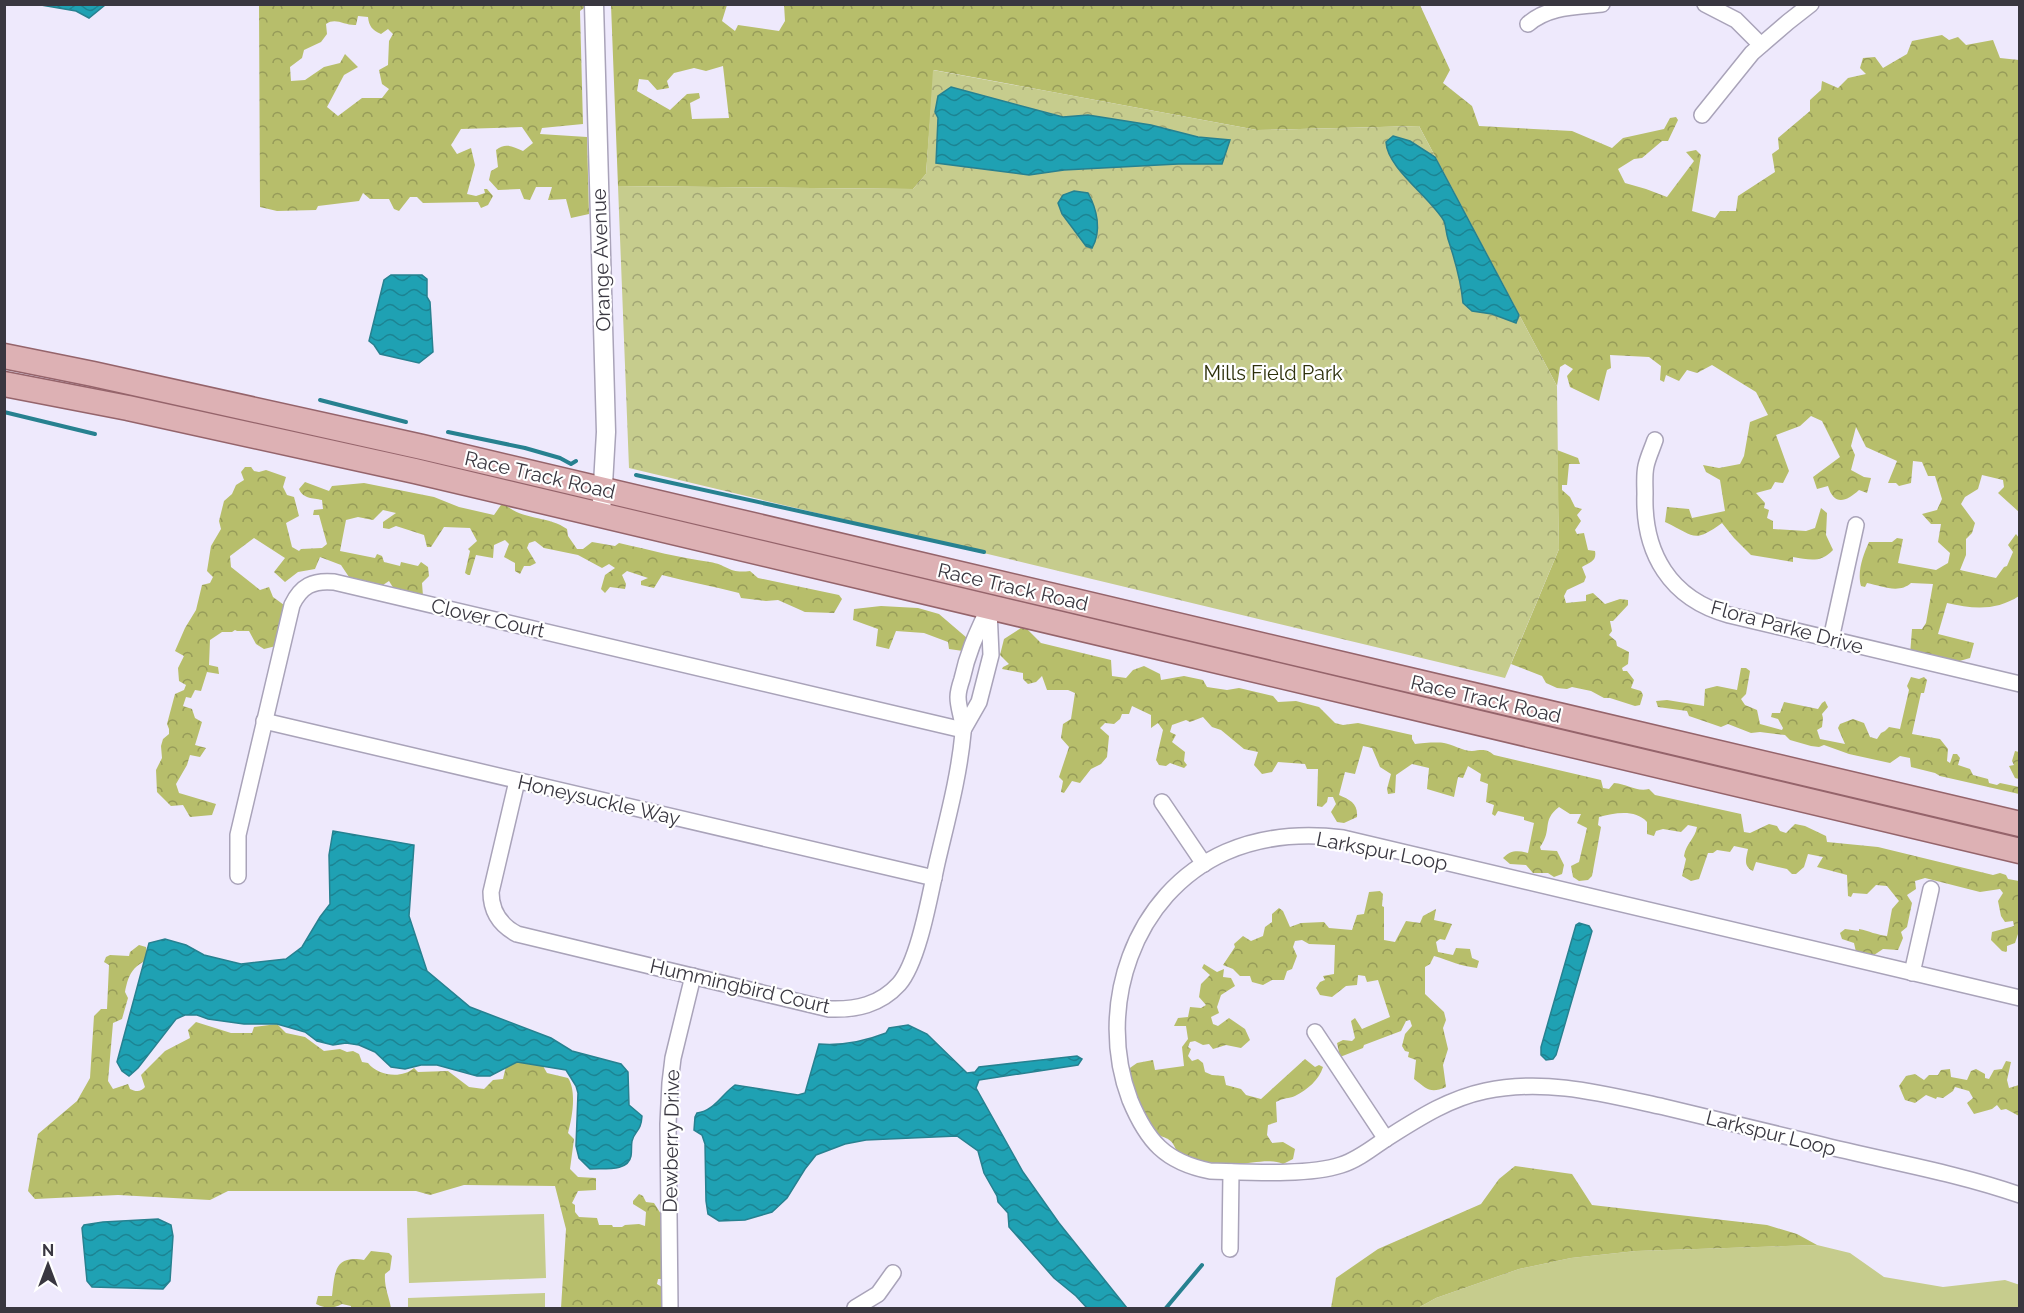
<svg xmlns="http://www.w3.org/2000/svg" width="2024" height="1313" font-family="Raleway,sans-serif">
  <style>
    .grass { fill: #c6cc8d }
    .forest { fill: url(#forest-crowns); fill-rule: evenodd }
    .park { fill: url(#park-crowns) }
    .water { fill: url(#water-waves); stroke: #278190; stroke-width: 1.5 }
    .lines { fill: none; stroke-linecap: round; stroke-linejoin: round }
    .stream { stroke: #278190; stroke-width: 4 }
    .minor-casing { stroke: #a9a3b9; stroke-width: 18 }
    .tertiary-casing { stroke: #a9a3b9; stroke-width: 21 }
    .primary-casing { stroke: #95646b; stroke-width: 27 }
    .minor { stroke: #fff; stroke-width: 15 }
    .tertiary { stroke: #fff; stroke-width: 18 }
    .primary { stroke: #ddb1b4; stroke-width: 24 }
    .labels { text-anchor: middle; stroke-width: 4.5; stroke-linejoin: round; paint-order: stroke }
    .street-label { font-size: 20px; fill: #393740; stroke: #fff }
    .park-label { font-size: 20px; fill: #2d300b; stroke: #fff }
  </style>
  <defs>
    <pattern id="forest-crowns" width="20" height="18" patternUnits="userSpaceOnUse" patternTransform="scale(1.5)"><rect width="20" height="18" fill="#b7be6b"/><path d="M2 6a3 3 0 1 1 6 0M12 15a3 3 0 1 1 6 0" fill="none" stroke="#969b59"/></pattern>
    <pattern id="park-crowns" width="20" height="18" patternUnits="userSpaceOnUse" patternTransform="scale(1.5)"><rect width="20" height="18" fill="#c6cc8d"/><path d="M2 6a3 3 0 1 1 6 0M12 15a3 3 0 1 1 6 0" fill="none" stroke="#a2a675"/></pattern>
    <pattern id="water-waves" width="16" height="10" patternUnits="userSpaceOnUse" patternTransform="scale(1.5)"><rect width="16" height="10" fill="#1fa1b3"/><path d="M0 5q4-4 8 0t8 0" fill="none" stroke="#1c8493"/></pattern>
  </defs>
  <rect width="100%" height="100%" fill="#eee9fc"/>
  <g class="grass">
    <polygon points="544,1214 546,1278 409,1283 407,1218"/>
    <polygon points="1817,1245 1850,1253 1884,1277 1943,1287 2005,1280 2020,1285 2019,1308 1418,1308 1436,1298 1519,1269 1571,1258 1636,1251"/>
    <polygon points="545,1293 545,1308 408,1308 408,1298"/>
  </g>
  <g class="forest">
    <path d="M784,4L1420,5L1450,70L1443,83L1472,106L1479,126L1572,131L1612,148L1623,138L1664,129L1670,118L1676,117L1678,120L1668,141H1662L1642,158L1634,159L1618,169L1625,183L1646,189L1667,197L1694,161L1686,152L1696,150L1701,155L1692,211L1715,218L1720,211H1736L1738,196L1775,172L1772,154L1779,149L1778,138L1810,111V100L1821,90L1822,81L1838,88L1848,78L1866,74L1860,68L1863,58L1875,57L1883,68L1907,54L1912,41L1942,35L1949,40L1958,37L1966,45L1993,40L2000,58L2019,60V512L1998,493L2004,487L2003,480L1982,475L1978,489L1965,497L1961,504L1975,523L1972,533L1966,539V555L1960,570L1996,578L2004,567L2007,566L2013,552L2008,545L2016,534L2019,538L2020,573L2018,575L2019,596C1996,611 1973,609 1947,603L1938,634L1974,643L1970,658L1956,662L1910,655L1912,629H1922L1926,623L1933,584L1911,583C1899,594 1882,586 1867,583L1865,587L1861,586C1857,572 1863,555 1869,542H1892L1897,538L1903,539L1898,563L1936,570L1948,563L1950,553L1938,542L1941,524H1931L1922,514L1937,510L1942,499L1935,476H1928L1922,462L1913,461L1911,483L1899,486L1896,483H1888L1897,461L1866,447L1856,427L1851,446L1855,455L1851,470L1864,477L1871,478L1867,493L1859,490C1846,502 1834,506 1828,486L1817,489L1813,477L1840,457L1822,421L1811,416L1800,426L1776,435L1789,471L1783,483L1775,482L1771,489L1756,493L1765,503L1764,508L1769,510L1767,518L1773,521V529L1806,531L1815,528L1821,508L1827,513L1826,535L1833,550C1821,563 1810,560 1793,557V562L1751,555L1734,538L1722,523C1693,544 1695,536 1665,522L1667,507L1689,509L1692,518L1725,511L1720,480L1706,472L1703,465L1719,468L1740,464L1744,456L1750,422L1768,415L1756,392L1712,365L1697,373L1687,370L1679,381L1666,375L1664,382L1660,380L1661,366L1649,357L1610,355L1611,368L1607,370L1599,401L1570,387L1567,376L1573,369L1565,364L1560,367L1557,386L1419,126L1257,130L934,70L926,174L913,189L618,186L611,5H727L722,21L735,31L738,25L779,31L785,21ZM723,66L729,118L692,119L690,103L700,98L699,93L687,94L670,110L637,91L639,79L648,80L657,90L669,88L667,81L674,73L694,68L706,71Z"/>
    <path d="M259,5H584V8L580,11L583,124L542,128L540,134L587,137L589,214L571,218L566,199L548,200L552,187H536L530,200L524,199L520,189L498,190L489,180L491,171L498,167L496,150C506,142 513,147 523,151L533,143L522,127L461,129L451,145L457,154L471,148L475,165L467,194L476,196L485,193L484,189H487L493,196L488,205L481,208L478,202L423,203L417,197H410L399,211L394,209L389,199H370L363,193L359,201L318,206L316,210L277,211L260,207ZM358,16L368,17C369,26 372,30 381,34L388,29L393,34L389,41L388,65L379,70L382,84L389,89L382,98H362L338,116L327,107L344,75L358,67L345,54L340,63L324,67L305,80L291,81L290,67L302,58L304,50L321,42L327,34L326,24C336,17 345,26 356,25Z"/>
    <path d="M1557,450L1578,458L1580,464H1569L1567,485H1562V490L1570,497L1575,507L1582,509L1577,515L1581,521L1575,530L1577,534L1584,533L1588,550L1595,551C1597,561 1590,562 1582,567L1586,577L1584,582L1567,590L1564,596L1566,603L1586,601V595L1593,593L1605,604L1620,599L1628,600V605L1613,621H1610L1612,631L1609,635L1616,641L1617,646L1629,652L1628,664L1622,668L1623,671H1627L1634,680L1631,688L1641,691L1643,695L1640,705L1635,706L1610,698H1604L1591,691L1572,687L1567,689L1557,688L1546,683L1542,676L1511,664L1559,549Z"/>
    <path d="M245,467H251L254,471L259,472L266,470L286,477L283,487L287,495L294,497L299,516L286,523L292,547L299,551L301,549L322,548L327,544L319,515H313L314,510L323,509L322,500C313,498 303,499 299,489L305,482L329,491L332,486L364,483L434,497L459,507L494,515L501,505H506C522,520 549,516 567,529L568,536L577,549H583L592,542L615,546L619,543C650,550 680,558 710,562C728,565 729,574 750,571L758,578L839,595L842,599L834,613L805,612L778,600L766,601L741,598L739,593C713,586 688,582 662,575L654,588L641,585V581L648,578L627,571L622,575L626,584L625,589L610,587L605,593L601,589L605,575L615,568L609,564L602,568L578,555L544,548L535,541L529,543L527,548L536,563L530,566H524L520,574L515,571V563L504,557L509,544L505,540L494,545L493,558L476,555L470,575H468L465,573L470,551L468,549L477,541L470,528L444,527L431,547H427L424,535L396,526L389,529L383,528V522L396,513L383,510L373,520L358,517L346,520L340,551L375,558L377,554L382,556L384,562L400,566L401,562L418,566L421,562L428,567L429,576L422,583L423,596L394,589L389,581L383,585L349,577L341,565L320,557L315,569L298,572L285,582L274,572L285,558L254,538L230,556L231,567L260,590L269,587L273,597L284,605L276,646L264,649L256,644L249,631H237L235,630L232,632H222L210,640L209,665L218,667L219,674L207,672L201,691L195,690L191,698L186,697L183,706L192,709L195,718L202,722L195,745L206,748L200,757L190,755L187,765L176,784L179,793L216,804L212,815L190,817L183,805L171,806L157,792L156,770L162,758L161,746L163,739L169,734V729L167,724L175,694L184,690L186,685L179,681L178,668L184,656L175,651L185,628L196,610L202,585L210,583L213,577L207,571L211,546L221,529L219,521L224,501L232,494L236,485L244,480L241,472Z"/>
    <polygon points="881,606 918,608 939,614 967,638 963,651 949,649 948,642 924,633 896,631 889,649 876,646 878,629 853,620 854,609"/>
    <path d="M1021,628L1027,629L1041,643L1111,660L1112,676L1126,678L1133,670L1144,666L1160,674L1161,680L1184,676L1203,680L1207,687L1227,690L1239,688L1273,696L1278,702L1296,701L1319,707L1335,723L1343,725L1358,723L1412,735V739L1415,744C1421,743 1438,742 1444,743C1452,744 1463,751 1472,751C1481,750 1486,748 1494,755L1601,780L1603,788L1609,789L1614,783C1628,784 1636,792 1649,789L1655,795L1741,814L1744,832L1750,833L1769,824L1777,826L1780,831L1786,833L1795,824L1805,826L1826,836L1827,842L1878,847L1993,875L2000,873L2006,875L2008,879L2019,881V931L2015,943L2007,946V951L2006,952L2002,951L1991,940L1992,932L2014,926L2013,921L2005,922L2001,916L1998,901L2003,893L2000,889L1980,892L1925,878L1915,881L1916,889L1907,895L1912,903L1907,927L1901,932L1903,938L1898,950L1883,949L1874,955L1856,952L1854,943L1842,939L1840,933L1845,929L1859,931V929C1869,931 1877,935 1887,936L1892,909L1899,901L1887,886L1876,885L1867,894L1853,893L1851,897L1848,896L1847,875L1817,867L1823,857L1808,854L1804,867L1796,874H1792L1787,869L1756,862L1753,871C1743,866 1746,859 1748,849L1734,846L1730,852L1717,850L1713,853H1708L1699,879L1691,881L1682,876L1686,859L1684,856C1686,843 1695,839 1697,827L1688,825L1681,832L1663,829L1656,831L1654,836L1647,834V822C1635,809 1615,813 1599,817L1598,825L1601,827L1592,876L1588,880L1579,881L1573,877L1571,866L1579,862L1587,828L1577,823L1581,814H1570L1559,807C1541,821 1553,829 1540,847L1541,850L1557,851L1564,865L1562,874L1554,877L1548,873H1533L1526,865L1510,864L1503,858C1510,850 1518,850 1528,853L1534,823L1524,820V817L1498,811L1495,816L1492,814L1494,805L1486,802L1488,784L1480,781L1481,774L1468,766L1463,778L1458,777L1454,797L1427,789L1429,768L1412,764L1396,775L1395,793L1388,794L1387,789L1391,774L1380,767L1372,748L1363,746L1355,774L1345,772L1339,795C1350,800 1358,803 1357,817L1344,823L1337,822L1331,812L1336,804L1333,797H1328L1327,802L1322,807L1317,806L1318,769H1307L1305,764L1278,762L1272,772L1262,774L1254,765L1258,752L1244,749L1221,730L1212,727L1203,717L1190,722L1186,720L1172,725L1170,732L1176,735L1172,742L1185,752L1184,761L1187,765L1184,768L1170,763L1166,766L1159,765L1156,760L1163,730L1158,723L1151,728V715L1132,706L1129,714H1122L1120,719L1114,724L1105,723L1100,728L1109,736L1107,757L1101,764L1091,769L1080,783L1072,781L1064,793L1061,792L1063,781L1059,777L1069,747L1061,738L1063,724L1071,719L1075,693L1068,690H1047L1042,676L1036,682L1028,684L1023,679V673L1002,669L1003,667L1009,664L1000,655L1004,639Z"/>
    <polygon points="1741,668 1746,668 1750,671 1746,694 1741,699 1745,705 1757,710 1760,724 1782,730 1783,728 1778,719 1771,717 1772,713 1780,713 1784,702 1818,709 1822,703 1825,701 1828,707 1822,714 1823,718 1822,727 1817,730 1820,739 1845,744 1838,728 1840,724 1853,719 1864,723 1870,737 1877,739 1881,733 1885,731 1889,727 1900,729 1909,690 1907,686 1911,677 1919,679 1924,677 1927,680 1924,693 1921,693 1912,734 1940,739 1948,749 1947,761 1950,763 1953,754 1957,754 1960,758 1958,765 1970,769 1973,775 1988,779 1989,783 1997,785 2000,783 2019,787 2019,794 1940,776 1935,773 1911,767 1910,758 1900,756 1890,763 1849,754 1824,745 1819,747 1811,746 1790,740 1785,735 1760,732 1751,733 1728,724 1721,727 1689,716 1687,711 1658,707 1656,701 1667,700 1704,706 1705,689 1717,686 1737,690"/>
    <polygon points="2015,751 2019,752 2019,779 2015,778 2009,766 2014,765 2012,761"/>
    <path d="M1380,891L1383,894L1382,906L1384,907V940L1395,942L1406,921L1420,923L1423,916L1436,909L1434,920L1452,924L1445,940L1440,939L1436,942L1438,952L1453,955L1456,948L1470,949L1472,958L1479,961L1477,968C1460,966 1451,961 1434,956L1430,964L1425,967V994L1444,1012L1446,1020L1443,1028L1448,1049L1443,1065L1446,1087C1430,1094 1427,1089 1414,1079L1416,1060L1408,1057L1409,1052L1405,1051L1402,1046L1405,1034L1412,1026L1410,1020L1406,1021L1401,1031L1364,1045L1363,1048L1340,1057L1337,1043L1343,1040L1352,1041L1355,1038L1351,1021L1355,1018L1362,1029L1390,1017L1378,980L1367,982L1365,976L1358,975L1357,985L1346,986L1332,997L1320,995L1316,988L1320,982L1325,980L1323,976L1334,974L1335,945L1309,944L1302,940L1295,941L1293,947L1297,956L1292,969L1287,971L1284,980H1272L1263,985L1252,982L1250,976H1240L1233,969L1223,965L1235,947L1234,944L1243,936L1251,941L1263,936L1265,927L1272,922V914L1279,908L1283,911L1290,927L1301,923L1324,922L1329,928L1352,930L1357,915L1364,914L1369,892Z"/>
    <path d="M139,945L146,947L147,953L145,961C131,968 128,977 125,992L128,998L122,1019L113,1023L108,1081L113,1089L128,1084L130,1089C136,1092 141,1092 145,1087L141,1075L165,1051L190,1038L188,1030L196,1022L231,1033H252L254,1027L277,1024L286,1033L305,1037L324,1051L340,1049L347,1052L353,1051L359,1054L362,1062L368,1063C378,1076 402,1079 414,1068L418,1072L448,1071L469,1087L484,1089L493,1080L503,1079L506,1066L517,1062L543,1066L547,1073L568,1078C577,1091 572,1118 568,1133L574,1139L570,1169L578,1177L596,1178V1190L578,1191L572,1203L575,1205V1212L579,1217L597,1218L599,1225H612L613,1227H622L625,1225L639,1224L645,1226L646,1212L633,1204V1201L639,1194L643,1196L646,1202L654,1203L661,1214L662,1279H658L657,1284L662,1287L661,1303L664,1308H561L566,1229L555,1186L464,1185L430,1195L416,1191H228L210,1200L118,1195L35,1199L28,1191L38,1134L77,1101L90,1078L94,1016L101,1009H107L109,965L104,962L106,957L110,955L129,956L130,952Z"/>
    <path d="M1204,964L1217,972L1224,969L1223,977L1231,978L1235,986L1221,995L1217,1007L1219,1013L1211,1017L1213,1024L1218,1026L1229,1018L1245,1029L1250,1040L1241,1048L1226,1045L1213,1049L1209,1044L1203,1045L1195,1041L1190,1042L1188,1047L1191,1049L1188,1056L1192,1061L1198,1059L1203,1063L1205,1072L1212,1075L1224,1076L1226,1085L1241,1089L1246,1095L1261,1099L1305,1059L1315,1067L1319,1065L1323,1067C1319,1080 1307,1090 1295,1096C1288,1099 1285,1097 1276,1102L1277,1122L1268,1125L1267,1135L1272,1143L1283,1142L1295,1149L1293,1159L1283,1164C1270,1158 1251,1164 1237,1164C1214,1165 1198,1161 1177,1152C1170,1133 1163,1141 1154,1131C1138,1114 1132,1092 1127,1070L1137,1063L1153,1060L1155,1070L1184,1066L1182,1047L1188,1039L1186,1026H1174L1178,1018L1188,1017L1190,1007L1201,1008L1206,1005L1199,997L1201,984L1210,975L1202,968Z"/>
    <polygon points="2006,1061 2011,1062 2007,1080 2009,1088 2019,1085 2019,1120 2019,1116 2006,1109 2001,1110 1997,1105 1992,1109 1974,1114 1967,1103 1973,1098 1969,1091 1955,1087 1953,1091 1943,1098 1937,1097 1936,1099 1926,1095 1915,1103 1905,1100 1899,1086 1906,1076 1915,1074 1924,1080 1929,1075 1938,1075 1941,1070 1950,1069 1951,1077 1967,1080 1971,1071 1976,1069 1985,1074 1985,1078 1989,1079 1994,1070 2002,1069"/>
    <polygon points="1515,1166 1572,1174 1592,1205 1767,1225 1797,1234 1817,1245 1636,1251 1571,1258 1519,1269 1436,1298 1418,1308 1331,1308 1336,1278 1378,1249 1481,1204 1499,1179"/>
    <path d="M371,1251L389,1253L392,1256L390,1270L385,1274C384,1287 389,1296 391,1308H351V1306L342,1304C332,1309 327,1309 316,1304L318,1296H332C335,1272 334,1255 364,1260Z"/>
  </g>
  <polygon class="park" points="933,70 1257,130 1419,126 1557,386 1559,549 1505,678 629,468 618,186 913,189 926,174"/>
  <g class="water">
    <polygon points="41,5 105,5 89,18 76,11"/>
    <polygon points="951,87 1063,117 1088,115 1151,125 1198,137 1230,140 1222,164 1178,164 1064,170 1029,175 936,163 938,118 935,112 938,96"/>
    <path d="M1393,136L1410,141L1435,157L1519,315L1516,323L1492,314L1472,311L1463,303C1461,280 1455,260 1448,239C1446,233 1446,226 1444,221C1430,197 1387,168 1386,142Z"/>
    <path d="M1074,191L1088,193C1097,209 1102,231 1092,248L1086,246L1062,214L1058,203L1063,195Z"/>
    <polygon points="391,275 422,275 427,279 427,297 430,302 433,352 419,363 380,354 374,345 369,341 384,280"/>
    <path d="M333,831L414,845L409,916L427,971L470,1007L551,1038L572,1051L621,1064L628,1072L629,1105L642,1116C641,1132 635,1130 632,1141C631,1146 632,1151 631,1156C628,1172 604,1168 590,1169L579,1158L576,1146L578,1093L576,1086L566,1070L517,1062L490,1076H477L437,1065H421L405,1069L391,1067L375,1052L359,1045L346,1043L333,1045L317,1041L305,1032L277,1024H244L208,1019L197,1015H185L176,1019L138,1068L129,1076L122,1071L117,1062L149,943L165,939L186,945L204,955L241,964L286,959L302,947L320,917L330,904L329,855Z"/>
    <polygon points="1579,923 1589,926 1592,931 1556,1055 1553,1059 1546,1060 1541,1055 1541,1047 1576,925"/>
    <path d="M908,1025L927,1034L967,1073L975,1072L979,1067L1077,1056L1082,1059L1078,1065L979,1080L976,1088L1023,1172L1059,1223L1127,1308H1087L1076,1296L1054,1278L1009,1227L1008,1213L998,1202L997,1196L984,1173L978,1151L957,1136L866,1140L845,1144L816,1155L805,1169L787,1198L772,1212L745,1220L719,1221L708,1214L706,1201L705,1144L702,1135L694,1130L695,1117L697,1113C714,1111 722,1094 735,1085L798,1095L805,1093L819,1044C843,1046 863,1042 886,1033L889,1028Z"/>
    <polygon points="158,1219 171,1225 173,1236 170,1281 163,1289 92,1287 87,1281 82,1228 84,1225 103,1222"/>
  </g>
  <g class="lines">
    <g class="stream">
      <polyline points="320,400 406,422"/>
      <polyline points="4,412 95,434"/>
      <polyline points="448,432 525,448 560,458 571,464 576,461"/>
      <polyline points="636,475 984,552"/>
      <polyline points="1166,1308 1202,1265"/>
    </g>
    <g class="minor-casing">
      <g id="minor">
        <polyline points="1705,4 1736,20 1761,45"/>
        <path d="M1528,24C1549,6 1576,7 1602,4"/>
        <polyline points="1702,115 1752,53 1788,22 1811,4"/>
        <path d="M1655,440C1652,449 1648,457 1646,466C1644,475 1645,485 1645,494C1643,553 1670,599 1729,615L2020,684"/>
        <polyline points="1831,639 1856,525"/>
        <polyline points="264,721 934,878"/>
        <polyline points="963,730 979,702 991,655 989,610"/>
        <path d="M517,781L491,892C491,911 500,925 517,934L829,1009C856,1010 880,1005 899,984C919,961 930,894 937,863C947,820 959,777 963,733C964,721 958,709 958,697C958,691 960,685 962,679C968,651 977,633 989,607"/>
        <polyline points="1162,802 1204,864"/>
        <path d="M238,876V835L292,605C301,586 313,580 334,582L963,730"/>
        <polyline points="1912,973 1931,889"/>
        <path d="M2020,998L1343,838C1303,833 1263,836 1226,852C1133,893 1095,1008 1130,1100C1147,1141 1165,1162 1210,1171C1247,1172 1307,1176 1341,1165C1357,1160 1371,1149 1384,1140C1416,1120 1447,1099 1485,1091C1546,1078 1604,1094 1664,1107C1715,1119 1766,1132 1818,1144C1885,1161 1954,1172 2020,1195"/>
        <polyline points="1315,1032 1386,1139"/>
        <polyline points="1230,1249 1231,1172"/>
        <polyline points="670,1308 668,1124 670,1083 673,1058 693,976"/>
        <polyline points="855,1308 878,1294 893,1273"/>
      </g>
    </g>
    <g class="tertiary-casing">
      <polyline id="tertiary" points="594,4 606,432 602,502"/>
    </g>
    <g class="primary-casing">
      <g id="primary">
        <polyline points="4,356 93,374 422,447 2020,824"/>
        <polyline points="4,384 128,408 415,471 2020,851"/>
      </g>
    </g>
    <use href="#minor" class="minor"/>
    <use href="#tertiary" class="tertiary"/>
    <use href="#primary" class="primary"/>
  </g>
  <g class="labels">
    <g class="street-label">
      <text transform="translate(601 260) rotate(-92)" y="7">Orange Avenue</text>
      <text transform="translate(540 475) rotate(13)" y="7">Race Track Road</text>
      <text transform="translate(1013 587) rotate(13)" y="7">Race Track Road</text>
      <text transform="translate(488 618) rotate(13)" y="7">Clover Court</text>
      <text transform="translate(1787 627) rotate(15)" y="7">Flora Parke Drive</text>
      <text transform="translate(1486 699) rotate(13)" y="7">Race Track Road</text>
      <text transform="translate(599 800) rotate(13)" y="7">Honeysuckle Way</text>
      <text transform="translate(1382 851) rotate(11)" y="7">Larkspur Loop</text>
      <text transform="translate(740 986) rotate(13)" y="7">Hummingbird Court</text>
      <text transform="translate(1771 1133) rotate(14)" y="7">Larkspur Loop</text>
      <text transform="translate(671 1141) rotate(-89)" y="7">Dewberry Drive</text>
    </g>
    <g class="park-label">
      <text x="1273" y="380">Mills Field Park</text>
    </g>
  </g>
  <rect width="2024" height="1313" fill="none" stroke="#393740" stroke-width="12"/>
  <g transform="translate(48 1265)" stroke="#ffffff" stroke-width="4.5" paint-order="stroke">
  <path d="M0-4.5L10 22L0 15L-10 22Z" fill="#393740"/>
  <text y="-9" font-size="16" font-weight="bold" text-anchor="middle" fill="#393740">N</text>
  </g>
</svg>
